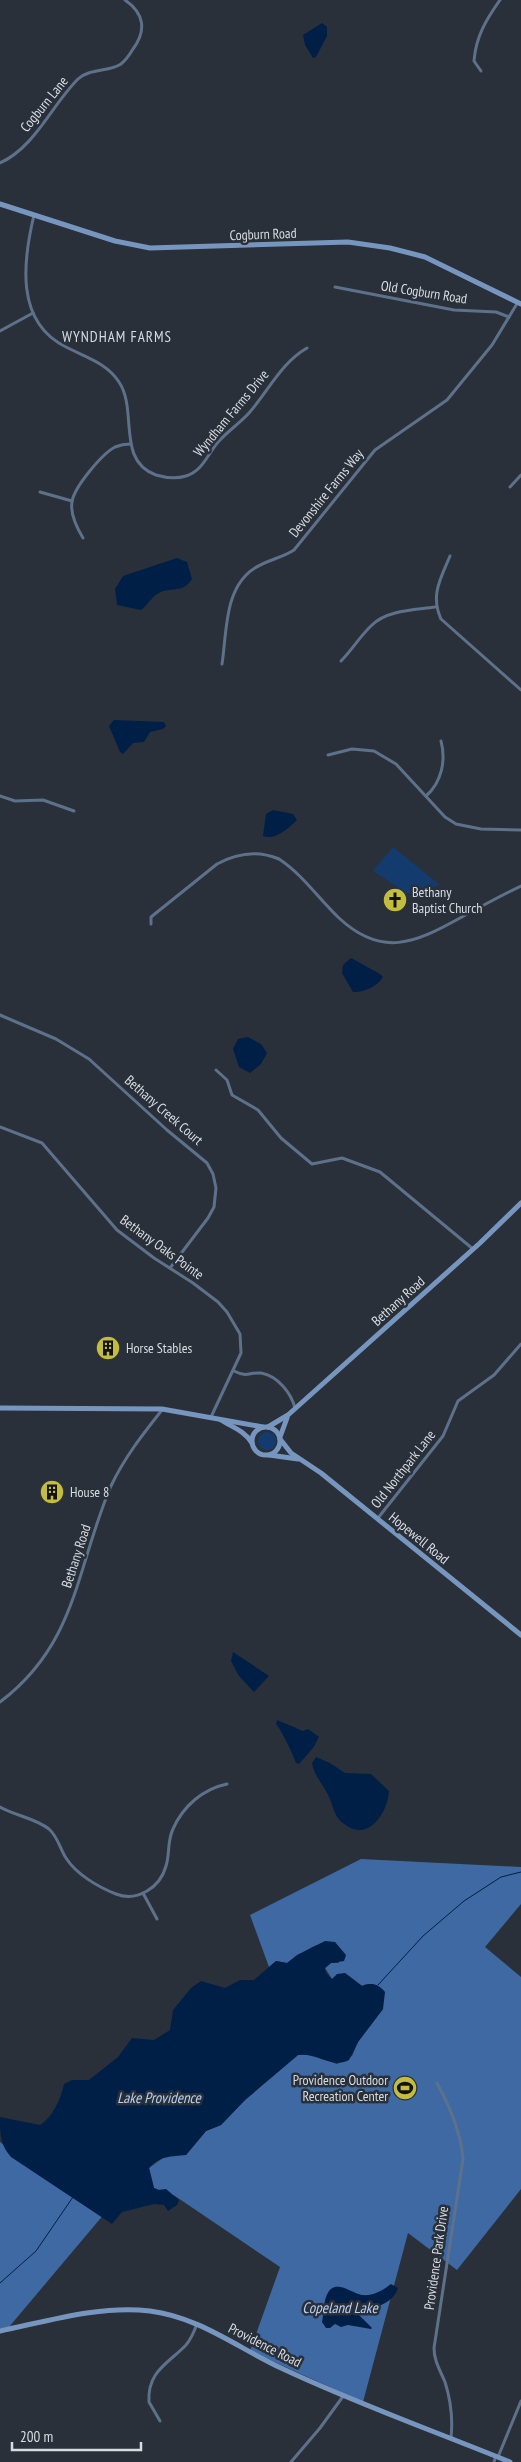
<svg xmlns="http://www.w3.org/2000/svg" width="521" height="2462" font-family="'PT Sans Narrow',sans-serif">
  <style>
    .green { fill: #143b6e }
    .forest { fill: #3e69a3 }
    .water { fill: #001f47 }
    .lines { fill: none; stroke-linecap: round; stroke-linejoin: round }
    .stream { stroke: #001f47; stroke-width: 1 }
    .street { stroke: #5e718b; stroke-width: 3 }
    .secondary { stroke: #7796bf; stroke-width: 5 }
    .labels { text-anchor: middle; stroke-width: 5; stroke-linejoin: round; paint-order: stroke }
    .street-label { font-size: 14px; fill: #d8dce2; stroke: #293039 }
    .poi-label { font-size: 14px; fill: #d8dce2; stroke: #293039; text-anchor: start }
    .neighbourhood-label { font-size: 15px; letter-spacing: 1px; fill: #d2dbe6; stroke: #293039 }
    .water-label { font-size: 15px; font-style: italic; fill: #b8d0f2; stroke: #293039 }
  </style>
  <rect width="100%" height="100%" fill="#293039"/>
  <g class="green">
    <polygon points="393,847 440,885 408,894 373,871"/>
    <circle cx="267" cy="1441" r="9"/>
  </g>
  <g class="forest">
    <path d="M361,1859L521,1867V1904L485,1947L521,1977V2189L457,2270L408,2233L363,2402L250,2351L280,2267L175,2196L154,2188L149,2168L167,2155H186L206,2131L221,2125L245,2100L298,2055L308,2054L337,2064L352,2056L358,2042L383,2009L367,1984L362,1986L345,1973L332,1979L325,1968L331,1963H339L335,1942C313,1942 305,1953 287,1963L276,1961L269,1967L250,1915Z"/>
    <polygon points="0,2142 63,2191 105,2213 9,2327 0,2329"/>
  </g>
  <g class="water">
    <polygon points="322,23 327,27 327,36 316,57 313,58 305,45 303,35"/>
    <path d="M177,558L187,562L192,579C183,594 172,586 159,593C152,596 148,605 141,610L117,605L115,589L123,576Z"/>
    <polygon points="114,720 164,722 166,726 163,729 150,732 144,742 133,743 123,754 120,752 109,726"/>
    <path d="M273,810L293,814L297,820C289,828 274,841 263,836L266,814Z"/>
    <path d="M351,958L380,974L383,977C378,986 363,993 353,992L342,973L343,965Z"/>
    <polygon points="248,1037 261,1044 267,1053 261,1064 250,1073 239,1067 233,1049 238,1039"/>
    <polygon points="233,1652 269,1676 254,1692 239,1676 231,1661"/>
    <path d="M277,1720L303,1731L308,1729L319,1737L313,1748L299,1764L296,1763C292,1752 283,1733 276,1724Z"/>
    <path d="M316,1757L330,1763L345,1773L371,1774L389,1791C388,1811 370,1841 347,1826C344,1824 340,1821 338,1818C334,1813 332,1803 329,1797C324,1785 314,1776 312,1763Z"/>
    <path d="M325,1941L335,1942L346,1955L344,1961L331,1963L325,1968L326,1973L332,1979L337,1974L345,1973L362,1986C372,1982 378,1984 385,1992L383,2009L358,2042L349,2060C333,2069 316,2052 298,2055L245,2100L221,2125L206,2131L186,2155C171,2157 160,2155 149,2168L154,2188L158,2190L166,2189L179,2200L177,2205L168,2211L164,2205L154,2204L122,2212L112,2224L11,2157C0,2144 0,2134 0,2117C13,2120 27,2122 40,2125C53,2117 61,2098 64,2084L72,2080H89L118,2057L132,2038L154,2040L170,2030L173,2010L191,1988L201,1981L225,1988L240,1980H254L276,1961L287,1963L297,1955Z"/>
    <path d="M391,2284L398,2288C393,2305 371,2309 356,2312L372,2328L371,2329L348,2325L341,2327L335,2324L330,2328H326L322,2322C324,2313 323,2299 329,2291C337,2280 352,2293 362,2295C373,2296 382,2291 391,2284Z"/>
  </g>
  <g class="lines">
    <g class="stream">
      <polyline points="378,1985 423,1936 464,1901 501,1877 521,1872"/>
      <polyline points="0,2283 36,2251 73,2197"/>
    </g>
    <g class="street">
      <path d="M481,71L474,61C476,36 486,20 500,0"/>
      <path d="M0,163C35,147 51,106 78,79C90,68 109,72 121,64C126,60 130,54 133,49C147,30 144,13 125,0"/>
      <path d="M34,215C23,261 15,322 66,347C85,357 107,363 119,382C138,410 116,461 156,475C166,478 176,479 186,476C203,471 208,453 219,441C228,431 240,423 249,413C269,390 281,363 307,348"/>
      <polyline points="335,287 454,310 496,312 509,317"/>
      <polyline points="0,331 33,313"/>
      <polyline points="510,487 521,475"/>
      <polyline points="40,492 72,501"/>
      <path d="M83,538C77,528 70,514 72,502C74,487 102,454 115,447C120,445 125,444 130,444"/>
      <path d="M450,556C441,578 430,595 441,619L521,690"/>
      <path d="M341,661C352,650 360,636 372,625C387,610 415,610 435,607"/>
      <path d="M222,664C227,632 224,587 255,568C267,560 282,558 294,550L375,450L447,400L492,345L518,302"/>
      <polyline points="328,755 352,749 374,751 396,764 445,817 456,824 481,829 521,830"/>
      <polyline points="0,796 15,801 43,800 74,811"/>
      <path d="M426,796C442,782 446,760 441,741"/>
      <path d="M151,924V917L217,864C237,853 258,850 279,859C302,874 319,899 339,918C382,958 415,943 460,918C480,907 500,896 521,886"/>
      <polyline points="0,1015 56,1039 89,1059 167,1130 207,1163 213,1174 216,1188 214,1207 208,1218 170,1268"/>
      <polyline points="216,1070 227,1080 232,1095 258,1110 281,1138 312,1164 342,1158 380,1172 473,1249"/>
      <polyline points="0,1127 42,1143 117,1230 154,1258 193,1283 218,1302 227,1312 240,1334 241,1353 211,1417"/>
      <path d="M234,1371C248,1378 248,1372 261,1373C278,1376 291,1393 295,1408"/>
      <polyline points="378,1518 443,1436 458,1401 494,1375 521,1344"/>
      <path d="M0,1702C78,1643 76,1567 111,1486C124,1458 143,1434 162,1410"/>
      <path d="M0,1807C16,1816 35,1818 49,1829C58,1837 60,1849 66,1858C76,1874 98,1887 116,1894C137,1902 160,1888 166,1866C170,1854 167,1841 173,1829C183,1806 203,1789 227,1784"/>
      <polyline points="143,1893 157,1919"/>
      <path d="M437,2083C449,2105 461,2134 463,2159L434,2348C434,2361 440,2370 445,2382C451,2401 453,2419 451,2438"/>
      <path d="M160,2421L149,2402C147,2371 169,2363 186,2345C191,2339 194,2332 197,2324"/>
      <polyline points="498,2457 521,2401"/>
      <polyline points="291,2462 320,2428 344,2395"/>
      <polyline points="494,2462 496,2456"/>
    </g>
    <g class="secondary">
      <polyline points="0,204 115,241 150,248 348,242 390,248 425,257 521,304"/>
      <polyline points="0,1408 162,1409 263,1427"/>
      <path d="M221,1420C232,1427 245,1431 252,1443"/>
      <polyline points="268,1427 288,1415 480,1243 521,1203"/>
      <circle cx="266" cy="1441" r="14"/>
      <polyline points="280,1437 287,1418"/>
      <polyline points="280,1439 291,1453 321,1473 521,1635"/>
      <polyline points="269,1455 298,1459"/>
      <path d="M0,2331C48,2321 100,2305 150,2311C199,2317 238,2348 281,2368C355,2403 434,2431 510,2462"/>
    </g>
  </g>
  <defs>
    <g id="church-disc" transform="scale(1.25)"><circle r="9.5" fill="#c3bd3e" stroke="#293039"/><path d="M-1.2-6h2.4v3.5h3.3v2.4h-3.3V6h-2.4V-.1h-3.3v-2.4h3.3Z" fill="#111"/></g>
    <g id="building-disc" transform="scale(1.25)"><circle r="9.5" fill="#c3bd3e" stroke="#293039"/><path d="M-4-6H4V6H1V3H-1V6H-4ZM-2.5-4.3h1.7v1.8h-1.7ZM.8-4.3h1.7v1.8H.8ZM-2.5-1h1.7V.8h-1.7ZM.8-1h1.7V.8H.8Z" fill="#111"/></g>
    <g id="stadium-disc" transform="scale(1.25)"><circle r="9.5" fill="#c3bd3e" stroke="#293039"/><path d="M0-5a6.5 5 0 1 0 0 10a6.5 5 0 1 0 0-10ZM-3.5-1.8h7v3.6h-7Z" fill="#111"/></g>
  </defs>
  <g fill-rule="evenodd">
    <use href="#church-disc" x="395" y="900"/>
    <use href="#building-disc" x="108" y="1348"/>
    <use href="#building-disc" x="52" y="1492"/>
    <use href="#stadium-disc" x="405" y="2088"/>
  </g>
  <g class="labels">
    <g class="street-label">
      <text transform="translate(44 104) rotate(-51)" y="5">Cogburn Lane</text>
      <text transform="translate(263 234) rotate(-2)" y="5">Cogburn Road</text>
      <text transform="translate(424 292) rotate(9)" y="5">Old Cogburn Road</text>
      <text transform="translate(231 413) rotate(-50)" y="5">Wyndham Farms Drive</text>
      <text transform="translate(326 493) rotate(-51)" y="5">Devonshire Farms Way</text>
      <text transform="translate(164 1110) rotate(41)" y="5">Bethany Creek Court</text>
      <text transform="translate(162 1247) rotate(36)" y="5">Bethany Oaks Pointe</text>
      <text transform="translate(398 1301) rotate(-42)" y="5">Bethany Road</text>
      <text transform="translate(403 1469) rotate(-52)" y="5">Old Northpark Lane</text>
      <text transform="translate(419 1538) rotate(39)" y="5">Hopewell Road</text>
      <text transform="translate(76 1556) rotate(-72)" y="5">Bethany Road</text>
      <text transform="translate(436 2258) rotate(-82)" y="5">Providence Park Drive</text>
      <text transform="translate(265 2345) rotate(27)" y="5">Providence Road</text>
    </g>
    <g class="poi-label">
      <text x="412" y="897">Bethany<tspan x="412" dy="16">Baptist Church</tspan></text>
      <text x="126" y="1353">Horse Stables</text>
      <text x="70" y="1497">House 8</text>
      <text x="388" y="2085" text-anchor="end">Providence Outdoor<tspan x="388" dy="16">Recreation Center</tspan></text>
    </g>
    <g class="neighbourhood-label">
      <text x="117" y="342">WYNDHAM FARMS</text>
    </g>
    <g class="water-label">
      <text x="159" y="2103">Lake Providence</text>
      <text x="340" y="2313">Copeland Lake</text>
    </g>
  </g>
  <path d="M12 2442v8h129v-8" fill="none" stroke="#d8dce2" stroke-width="2.5"/>
  <text x="20" y="2442" font-size="15" fill="#d8dce2" stroke="#293039" stroke-width="4" paint-order="stroke">200 m</text>
</svg>
